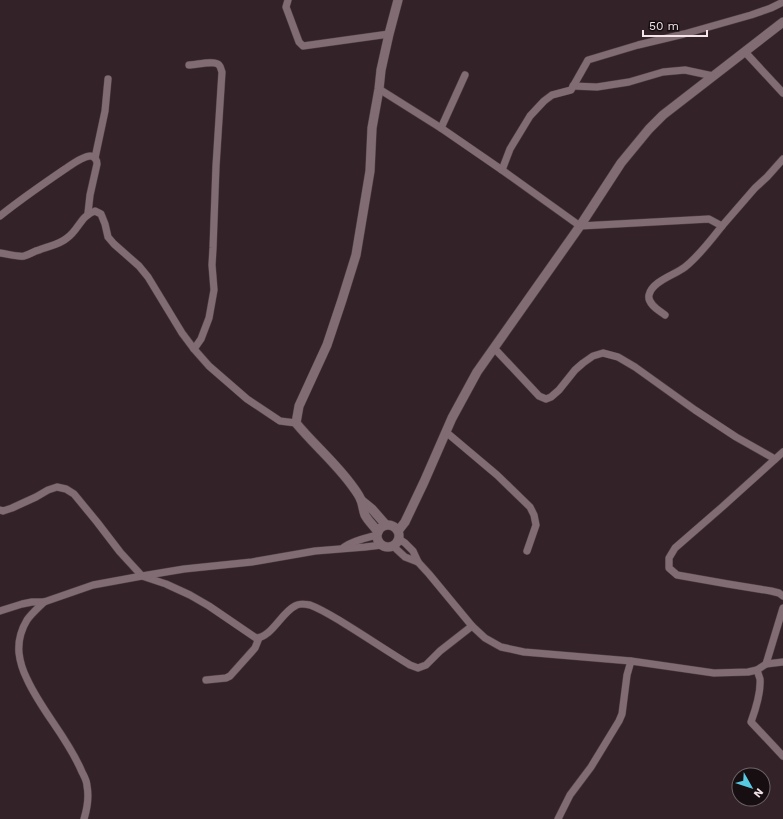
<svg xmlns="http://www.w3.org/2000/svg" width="783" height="819" font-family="'Work Sans',sans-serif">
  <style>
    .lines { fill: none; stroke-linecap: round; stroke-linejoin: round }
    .minor-casing { stroke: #4e4045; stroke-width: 8 }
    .tertiary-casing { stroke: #4e4045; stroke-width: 10 }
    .minor { stroke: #806c72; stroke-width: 7 }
    .tertiary { stroke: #806c72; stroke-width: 9 }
  </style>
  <rect width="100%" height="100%" fill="#332328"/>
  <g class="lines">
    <g class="minor-casing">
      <g id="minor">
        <polyline points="288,0 286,7 299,42 303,46 389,34"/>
        <polyline points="745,52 783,93"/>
        <path d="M189,65C196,65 215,60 219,65C221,67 221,70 222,72L216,166L213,248L212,265L214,290L209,318L201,339L194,349"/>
        <polyline points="573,86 597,87 629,82 663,72 685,70 713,76"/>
        <path d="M379,89L441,128L502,170L580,226L709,219L722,226C711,240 699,256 685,267C675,275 652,281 649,295C647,304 660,311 665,315"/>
        <polyline points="441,128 465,75"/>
        <polyline points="95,158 105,111 108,79"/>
        <polyline points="502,170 510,149 530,116 544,101 552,95 571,90 588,60 638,45 684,34 751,15 771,8 783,2"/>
        <path d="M0,216C21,199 43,184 65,169C71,165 83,156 90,156C95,156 97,160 97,164L90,195L88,213"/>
        <polyline points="722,226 755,188 767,177 783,159"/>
        <path d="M0,253C8,254 16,257 24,256C29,255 34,251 39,250C48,246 59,245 67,238C79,230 80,216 95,211L101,214L105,224L108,237L114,244L139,266L148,277L182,333L194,349L209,366L247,399L280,421L296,423"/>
        <polyline points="494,348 539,396 546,399 551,397 559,390 575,370 583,363 593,356 603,353 618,357 635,367 695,410 736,437 775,459"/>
        <polyline points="446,432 497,475 530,507 534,515 536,525 527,551"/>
        <polyline points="783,452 721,508 675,548 669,558 669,568 677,575 728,584 771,591 779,593 783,596"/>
        <path d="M0,510L3,511L12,508L36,497L48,490L57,487L66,489L74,494L97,522L120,552L142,576L166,584L190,595L209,606L256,638C272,637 281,613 295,606C299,603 305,604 310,605C321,609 332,616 342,622C365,636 387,651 410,665L418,668L426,665L440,651L472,626"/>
        <polyline points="399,539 405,543 413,551 418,562 429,574 472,626 485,638 501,647 524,652 631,661 714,673 748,672 757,670 766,664 783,662"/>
        <polyline points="393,546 405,557 418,562"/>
        <path d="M344,547C354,540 366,538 377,535"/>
        <path d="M44,602C38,608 31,614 27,620C21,630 18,642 19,653C20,662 23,671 27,679C42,712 68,738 82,772C84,776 87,781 87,786C89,796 87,809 84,819"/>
        <polyline points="0,611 22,604 32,602 44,602 93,585 142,576 184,569 252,562 315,551 365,547 382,545"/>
        <polyline points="766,664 783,608"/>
        <path d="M757,670C758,673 759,676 760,679C761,692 755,711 751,722L783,756"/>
        <polyline points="206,680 226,678 230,676 255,648 259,638"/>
        <polyline points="558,819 570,795 591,767 619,721 622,714 627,675 631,661"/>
      </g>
    </g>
    <g class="tertiary-casing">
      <g id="tertiary">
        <polyline points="361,500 372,509 386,525"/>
        <circle cx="388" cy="536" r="11"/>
        <polyline points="398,531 405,522 424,482 452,418 477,372 580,226 621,163 649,129 663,115 783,22"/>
        <path d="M378,532C374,526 368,521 365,515C363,510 363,505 361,500C359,495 356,491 353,487C336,463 314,445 296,423L299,406L327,345L342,300L356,255L370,171L372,128L379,89L381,70L389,34L398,0"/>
      </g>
    </g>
    <use href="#minor" class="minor"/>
    <use href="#tertiary" class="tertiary"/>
  </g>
  <g transform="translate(751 787) rotate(129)"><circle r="19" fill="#160e11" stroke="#6e6468"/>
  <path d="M0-3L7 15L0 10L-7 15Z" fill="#57c9e2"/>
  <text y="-6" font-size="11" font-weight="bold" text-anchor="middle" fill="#f2e6ea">N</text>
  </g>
  <path d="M643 30v6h64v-6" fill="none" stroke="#f2e6ea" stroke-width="2"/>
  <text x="649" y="30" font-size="12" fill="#f2e6ea" stroke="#160e11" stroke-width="3" paint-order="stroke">50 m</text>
</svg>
